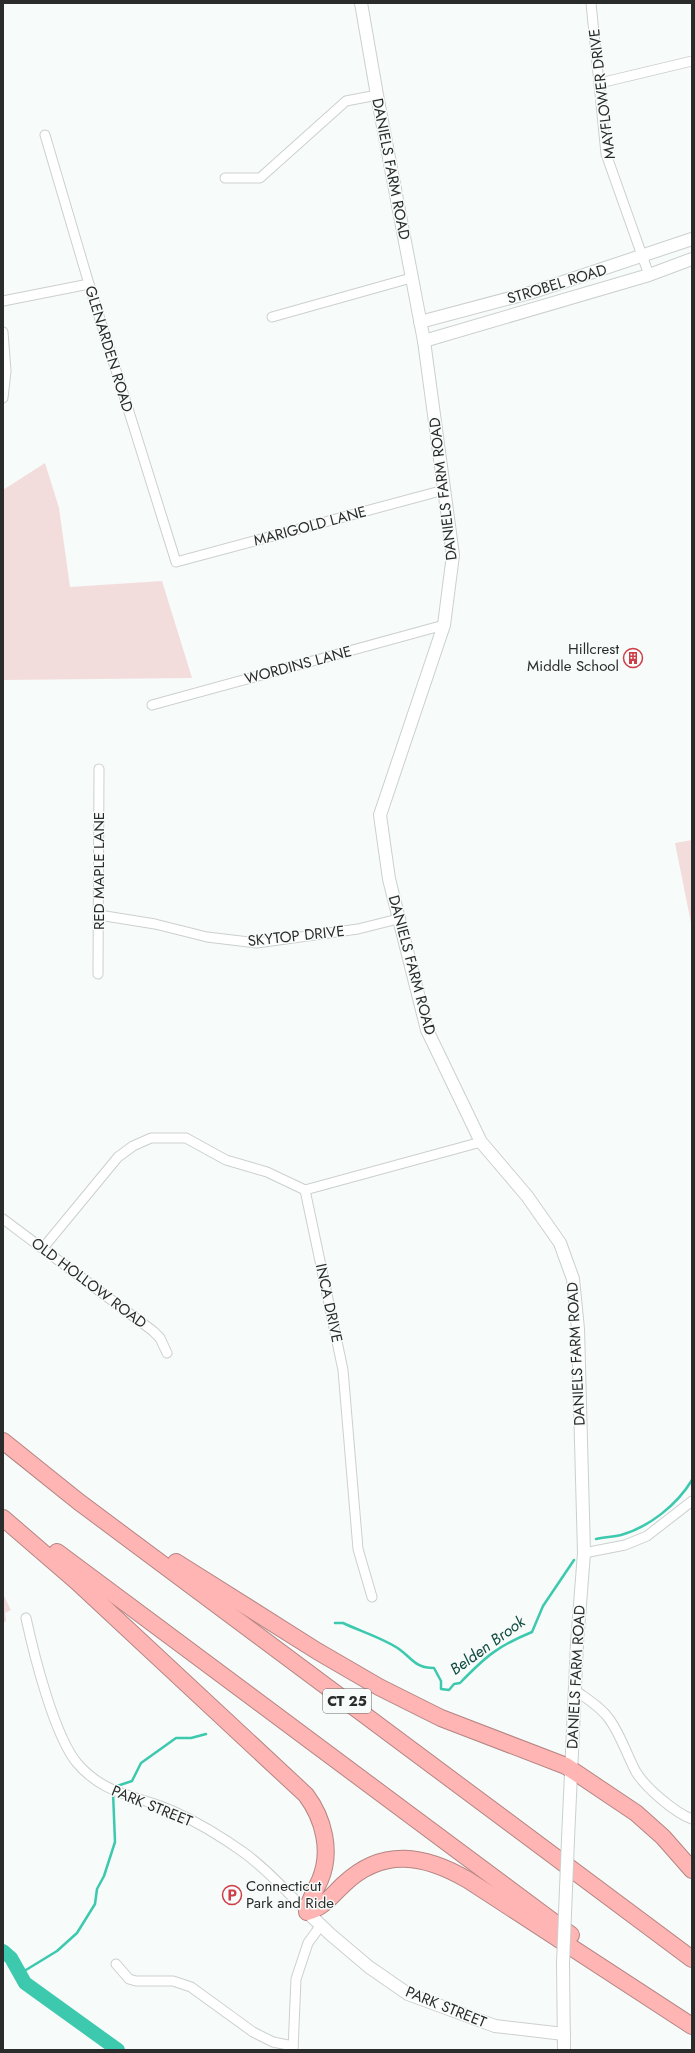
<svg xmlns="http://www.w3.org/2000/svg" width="695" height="2053" font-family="Jost,sans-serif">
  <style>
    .park { fill: #f2dddc }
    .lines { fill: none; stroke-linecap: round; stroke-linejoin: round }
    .stream { stroke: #3dc9ae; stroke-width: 2.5 }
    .river { stroke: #3dc9ae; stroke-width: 14 }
    .street-casing { stroke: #cbd0ce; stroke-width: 11 }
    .secondary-casing { stroke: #cbd0ce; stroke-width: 14 }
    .highway-casing { stroke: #b48583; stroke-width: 18 }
    .street { stroke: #fff; stroke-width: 9 }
    .secondary { stroke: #fff; stroke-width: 12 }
    .highway { stroke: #feb5b3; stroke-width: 16 }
    .secondary-bridge-casing { stroke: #cbd0ce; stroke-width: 14; stroke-linecap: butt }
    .secondary-bridge { stroke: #fff; stroke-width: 12 }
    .labels { text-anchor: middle; stroke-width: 3; stroke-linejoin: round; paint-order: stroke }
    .shield { fill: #f7fbfa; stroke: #686a69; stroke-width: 1 }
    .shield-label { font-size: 14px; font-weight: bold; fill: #2a2c2b }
    .street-label { font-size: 15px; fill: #2a2c2b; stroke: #f7fbfa }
    .poi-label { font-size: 15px; fill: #2a2c2b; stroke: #f7fbfa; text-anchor: end }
    .water-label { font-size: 16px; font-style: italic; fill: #0f4a3f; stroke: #f7fbfa }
  </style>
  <rect width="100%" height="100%" fill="#f7fbfa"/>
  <g class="park">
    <polygon points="45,463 59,508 70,587 162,581 192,678 3,680 3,490"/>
    <polygon points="692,840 692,928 675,843"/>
    <polygon points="3,1594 11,1610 5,1613 6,1621 3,1623"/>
  </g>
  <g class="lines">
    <g class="stream">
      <path d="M596,1539C604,1537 613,1537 621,1535C649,1527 677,1505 692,1480"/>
      <path d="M335,1623H343C360,1631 385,1639 399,1649C413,1659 415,1668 434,1668L441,1681V1689L449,1690L454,1684L460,1683C486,1656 498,1646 532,1632L543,1606L574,1560"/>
      <polyline points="114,1787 132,1781 141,1763 176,1738 191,1738 206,1734"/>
      <polyline points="21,1973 57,1951 77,1933 95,1904 97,1889 104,1876 115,1842 113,1792"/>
    </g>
    <polyline class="river" points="3,1951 11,1958 25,1983 118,2050"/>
    <g class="street-casing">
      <g id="street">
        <polyline points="591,3 606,154 649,275"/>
        <polyline points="600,83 692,61"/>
        <polyline points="45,135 89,284 176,562 444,490"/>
        <polyline points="225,178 260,178 346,101 377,95"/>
        <polyline points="3,301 89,284"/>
        <polyline points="272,317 411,278"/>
        <polyline points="3,332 6,371 3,398"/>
        <polyline points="152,705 444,625"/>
        <polyline points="99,915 155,924 207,937 257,943 358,929 398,919"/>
        <polyline points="98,974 99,769"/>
        <polyline points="305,1190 343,1370 358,1549 372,1597"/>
        <polyline points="305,1190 481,1142"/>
        <polyline points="3,1219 153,1331 160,1338 167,1353"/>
        <polyline points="43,1248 118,1157 133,1146 151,1138 186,1138 226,1160 267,1172 305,1190"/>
        <polyline points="584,1553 625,1545 647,1536 692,1501"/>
        <path d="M26,1618C34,1655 54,1735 77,1763C106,1797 139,1795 175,1812C199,1823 222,1837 243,1852C267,1869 287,1892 307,1912"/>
        <path d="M575,1690C587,1699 601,1707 610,1720C621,1736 627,1755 636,1772C646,1788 675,1813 692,1819"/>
        <polyline points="116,1964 129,1979 136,1981 173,1981 191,1987 253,2032 273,2042 293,2046"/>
        <polyline points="293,2050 296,1979 308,1943 321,1925"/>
      </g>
    </g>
    <g class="secondary-casing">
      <g id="secondary">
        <polyline points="361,3 377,95 424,341 453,555 444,625 380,815 389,879 427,1030 481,1142 527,1196 560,1243 573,1279 578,1329 584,1553 577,1643 568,1839"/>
        <polyline points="420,322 533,292 692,239"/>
        <polyline points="424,341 649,275 692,259"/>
        <polyline points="307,1912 330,1934 369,1967 408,1994 495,2026 564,2034"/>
        <polyline points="563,1963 564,2050"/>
      </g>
    </g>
    <g class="highway-casing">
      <g id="highway">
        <polyline points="3,1441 79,1502 692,1959"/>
        <path d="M3,1518L76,1581L306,1795C324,1819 332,1852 320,1880C315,1891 309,1900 307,1912C323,1908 332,1895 344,1884C383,1847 425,1855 468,1880L692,2026"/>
        <polyline points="57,1552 571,1935"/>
        <polyline points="176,1562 317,1651 379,1687 441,1718 566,1766 636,1813 663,1837 692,1870"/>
      </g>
    </g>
    <use href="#street" class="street"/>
    <use href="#secondary" class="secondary"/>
    <use href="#highway" class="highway"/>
    <g class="secondary-bridge-casing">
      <polyline id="secondary-bridge" points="563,1963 568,1839"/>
    </g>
    <use href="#secondary-bridge" class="secondary-bridge"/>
  </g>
  <defs>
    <g id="building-ring" transform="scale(1)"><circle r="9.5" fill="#f7fbfa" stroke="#ce3e48" stroke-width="1.5"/><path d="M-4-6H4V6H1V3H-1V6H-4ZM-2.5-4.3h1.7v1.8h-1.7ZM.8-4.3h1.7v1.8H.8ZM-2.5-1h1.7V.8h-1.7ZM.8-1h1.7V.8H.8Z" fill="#ce3e48"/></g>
    <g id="parking-ring" transform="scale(1)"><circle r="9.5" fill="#f7fbfa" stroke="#ce3e48" stroke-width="1.5"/><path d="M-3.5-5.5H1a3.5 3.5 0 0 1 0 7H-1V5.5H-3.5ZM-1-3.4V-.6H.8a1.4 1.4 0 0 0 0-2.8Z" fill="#ce3e48"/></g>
  </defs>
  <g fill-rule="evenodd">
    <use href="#building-ring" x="633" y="658"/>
    <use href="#parking-ring" x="232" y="1895"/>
  </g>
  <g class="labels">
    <rect class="shield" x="323" y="1689" width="48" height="24" rx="3"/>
    <g class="shield-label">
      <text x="347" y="1706">CT 25</text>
    </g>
    <g class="street-label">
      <text transform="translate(602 94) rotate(-97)" y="5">MAYFLOWER DRIVE</text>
      <text transform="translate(391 169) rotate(79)" y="5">DANIELS FARM ROAD</text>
      <text transform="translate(557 284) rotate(-17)" y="5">STROBEL ROAD</text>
      <text transform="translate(109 349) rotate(73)" y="5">GLENARDEN ROAD</text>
      <text transform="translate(443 489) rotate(-97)" y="5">DANIELS FARM ROAD</text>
      <text transform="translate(310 526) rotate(-15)" y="5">MARIGOLD LANE</text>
      <text transform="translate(298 665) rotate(-15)" y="5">WORDINS LANE</text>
      <text transform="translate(99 871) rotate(-90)" y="5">RED MAPLE LANE</text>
      <text transform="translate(296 936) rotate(-6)" y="5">SKYTOP DRIVE</text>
      <text transform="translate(412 965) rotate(75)" y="5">DANIELS FARM ROAD</text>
      <text transform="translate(89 1283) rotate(37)" y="5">OLD HOLLOW ROAD</text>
      <text transform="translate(329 1303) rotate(78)" y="5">INCA DRIVE</text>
      <text transform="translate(576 1354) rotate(-93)" y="5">DANIELS FARM ROAD</text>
      <text transform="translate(576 1677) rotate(-87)" y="5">DANIELS FARM ROAD</text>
      <text transform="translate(152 1806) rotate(22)" y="5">PARK STREET</text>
      <text transform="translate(446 2007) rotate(22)" y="5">PARK STREET</text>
    </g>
    <g class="poi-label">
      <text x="619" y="654">Hillcrest<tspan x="619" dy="17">Middle School</tspan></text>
      <text x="246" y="1891" text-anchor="start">Connecticut<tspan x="246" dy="17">Park and Ride</tspan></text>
    </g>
    <g class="water-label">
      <text transform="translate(487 1645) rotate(-36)" y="6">Belden Brook</text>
    </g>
  </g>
  <rect width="695" height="2053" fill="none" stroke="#2a2c2b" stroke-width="8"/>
</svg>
